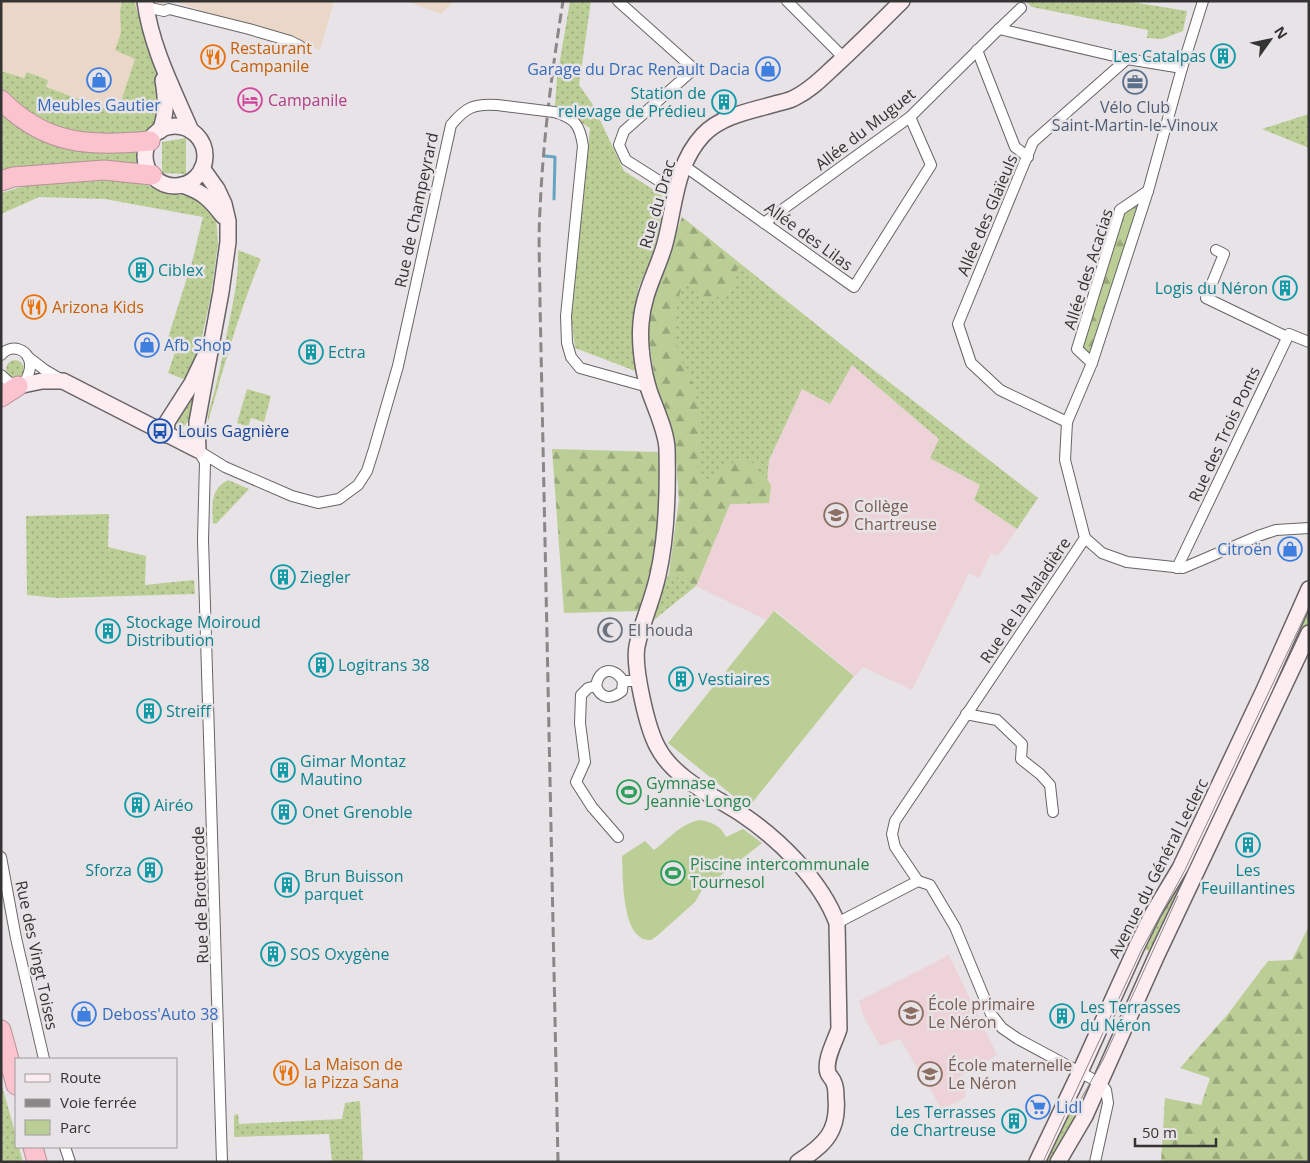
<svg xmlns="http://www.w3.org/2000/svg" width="1310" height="1163" font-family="'Open Sans',sans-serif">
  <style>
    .commercial { fill: #ead7c7 }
    .education { fill: #edd3d8 }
    .green { fill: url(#green-dots) }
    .forest { fill: url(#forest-firs) }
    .pitch { fill: #bbce96 }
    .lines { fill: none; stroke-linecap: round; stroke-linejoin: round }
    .stream { stroke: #64a5c3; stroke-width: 3 }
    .street-casing { stroke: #686467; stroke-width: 12 }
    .secondary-casing { stroke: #686467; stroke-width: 18 }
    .highway-casing { stroke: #b69198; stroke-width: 21 }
    .street { stroke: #fff; stroke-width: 10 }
    .secondary { stroke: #feedf0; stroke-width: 15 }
    .highway { stroke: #fbc3ce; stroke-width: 19 }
    .tram { stroke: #8a8789; stroke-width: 1 }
    .rail { stroke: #8a8789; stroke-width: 3; stroke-dasharray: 10 5; stroke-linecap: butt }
    .street-bridge-casing { stroke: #686467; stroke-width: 12; stroke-linecap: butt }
    .street-bridge { stroke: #fff; stroke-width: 10 }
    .labels { text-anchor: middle; stroke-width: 5; stroke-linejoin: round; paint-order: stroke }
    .food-label { font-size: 16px; fill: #c56008; stroke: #e7e3e6; text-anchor: start }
    .culture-label { font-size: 16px; fill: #0d838f; stroke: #e7e3e6; text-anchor: start }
    .shop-label { font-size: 16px; fill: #366cbe; stroke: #e7e3e6; text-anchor: start }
    .hotel-label { font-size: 16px; fill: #b23c85; stroke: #e7e3e6; text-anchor: start }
    .service-label { font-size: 16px; fill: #4e5e75; stroke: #e7e3e6 }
    .street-label { font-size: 16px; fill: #353435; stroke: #e7e3e6 }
    .transit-label { font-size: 16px; fill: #164399; stroke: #e7e3e6; text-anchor: start }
    .education-label { font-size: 16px; fill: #785e54; stroke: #e7e3e6; text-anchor: start }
    .worship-label { font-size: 16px; fill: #5b616d; stroke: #e7e3e6; text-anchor: start }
    .leisure-label { font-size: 16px; fill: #27864d; stroke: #e7e3e6; text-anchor: start }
  </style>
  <defs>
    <pattern id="green-dots" width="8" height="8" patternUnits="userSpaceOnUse" patternTransform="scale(1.25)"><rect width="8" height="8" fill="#bbce96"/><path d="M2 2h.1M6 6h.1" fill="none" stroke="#99a87b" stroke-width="1.8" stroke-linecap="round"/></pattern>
    <pattern id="forest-firs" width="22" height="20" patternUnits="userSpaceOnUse" patternTransform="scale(1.25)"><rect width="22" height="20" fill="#bbce96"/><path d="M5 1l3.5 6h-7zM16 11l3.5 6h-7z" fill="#99a87b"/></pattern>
  </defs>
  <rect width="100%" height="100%" fill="#e7e3e6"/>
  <g class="commercial">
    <polygon points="1,1 167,1 121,33 135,59 117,113 46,87 48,80 27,72 24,78 1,71"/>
    <polygon points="173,1 334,1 320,50"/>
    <polygon points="407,1 454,1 441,14"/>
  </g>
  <g class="education">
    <polygon points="852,365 939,439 982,486 974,500 1017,529 998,556 991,553 979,578 969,573 912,690 863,667 855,676 775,610 766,620 669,573 679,500 767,483 769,460 802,388"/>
    <polygon points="949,955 997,1055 960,1076 966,1089 965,1098 942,1109 900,1039 880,1046 864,1017 859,1001"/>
  </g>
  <g class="green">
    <polygon points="122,1 134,1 150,54 156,69 159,86 159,117 151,130 135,137 63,133 43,124 1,91 1,71 24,78 27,72 48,80 46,87 117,113 135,59 115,50 121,33 120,11"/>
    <polygon points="570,1 591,1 579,85 593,105 624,171 662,195 660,228 648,268 638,288 634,329 638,372 575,348 571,317 590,128 555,106 557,78"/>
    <polygon points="1025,1 1126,1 1187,11 1183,31 1162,39 1147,38 1148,30 1032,7"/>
    <polygon points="1,110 29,133 140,148 141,168 1,178"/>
    <polygon points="1309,114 1309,148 1262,129"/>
    <polygon points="186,138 186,174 162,173 162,142"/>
    <polygon points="115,180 147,185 166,193 188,196 203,201 216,218 218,244 210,300 199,350 186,380 168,373 177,346 167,341 192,262 203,217 105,199 39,197 1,214 1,193 28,185"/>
    <polygon points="682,217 857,357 1038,498 1017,529 974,500 980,485 930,458 939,439 852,365 830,404 802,389 769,460 767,483 679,500 675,438 660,399 648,387 654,374 648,330 651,301 660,281"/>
    <path d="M238,250L261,259C239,311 224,367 208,422V414C217,385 223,354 229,323C234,298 239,275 238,250Z"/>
    <circle cx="15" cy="369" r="9"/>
    <path d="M200,381L191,417L182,429H178C171,414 192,393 200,381Z"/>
    <polygon points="247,389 271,396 264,422 251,418 248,427 237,423"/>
    <path d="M228,480L249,489L216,524L213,523C212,506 210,489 228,480Z"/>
    <polygon points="109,514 108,547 146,556 145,585 194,580 195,594 58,598 27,595 26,516"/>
    <polygon points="669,573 696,586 650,623"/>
    <polygon points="1309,600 1309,624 1155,954 1140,947"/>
    <polygon points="1,1082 16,1136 16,1147 19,1147 23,1162 1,1162"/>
    <polygon points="360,1101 363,1162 332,1162 329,1134 234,1137 234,1115 238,1114 239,1124 342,1119 345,1103"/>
    <polygon points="1065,1110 1078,1117 1052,1162 1040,1162"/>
  </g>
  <g class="forest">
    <polygon points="1148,191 1092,363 1077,349 1120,210"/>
    <path d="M682,217L738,262C735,292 730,297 700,299L690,284H683L678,299L674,336L683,364L690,375L697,402L700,425L698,471L699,478L710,480L730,464L747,459L758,466L771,485L769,503L730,504L696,586L669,573L679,500L675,438L660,399L648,387L654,374L648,330L651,301L660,281Z"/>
    <polygon points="552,449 660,452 660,513 655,558 639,611 564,613"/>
    <polygon points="1309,926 1309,1162 1161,1162 1165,1098 1201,1105 1210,1078 1180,1068 1228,1014 1268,961 1292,960"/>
  </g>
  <g class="pitch">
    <polygon points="774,611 854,676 748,808 668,743"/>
    <path d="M700,820C712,822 721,826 726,837L743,829L762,843L702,890L695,902L657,936L651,940C647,940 643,940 640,937C622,925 623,876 622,856L645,841L654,850C669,839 681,823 700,820Z"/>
  </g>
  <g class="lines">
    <polyline class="stream" points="545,156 555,157 554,199"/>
    <g class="street-casing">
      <g id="street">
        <polyline points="618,1 694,69 624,131 619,145 626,160 675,191"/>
        <polyline points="787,1 844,58"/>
        <polyline points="146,7 164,11 169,9 249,29 290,41 300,46"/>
        <polyline points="999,29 1021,8"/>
        <polyline points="977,50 1015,147 1028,157"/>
        <path d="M554,112C575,118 580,125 583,146L566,316L567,343L571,357L580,368L648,387"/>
        <polyline points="683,165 854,287 931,165 910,117"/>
        <polyline points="764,223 910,117 999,29 1127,59"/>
        <polyline points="1216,250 1224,254 1206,298 1287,337"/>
        <path d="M1,355C11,343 29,349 30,364C31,371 27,378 24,384"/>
        <polyline points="28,357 45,370 62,380"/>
        <polyline points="1092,363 1077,349 1120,210 1148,191"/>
        <polyline points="1,375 11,384 18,386"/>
        <polyline points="1067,422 1000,390 971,363 958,324 1033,142 1127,59 1182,68"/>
        <polyline points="198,450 205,462 203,540 222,1162"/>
        <path d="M199,451L225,467L292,496L318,503L339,499L358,485L367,471L374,449L398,366L451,125C465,108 474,103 497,105"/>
        <polyline points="1085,538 1065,460 1067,422 1092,363 1148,191 1182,68 1203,1"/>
        <polyline points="1085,538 1102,553 1127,562 1183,568 1258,536 1276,530 1309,528"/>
        <polyline points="1177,568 1289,334 1309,342"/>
        <path d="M596,686C601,699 611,700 622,691L623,681"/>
        <polyline points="966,714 997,720 1022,744 1021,759 1040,774 1050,785 1053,812"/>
        <path d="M618,837L592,807L576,782L585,762L580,723L581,695L588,688L596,686C599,668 614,666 623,681H640"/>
        <polyline points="1,857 16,938 44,1059"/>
        <polyline points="918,881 895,847 892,834 895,821 1085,538"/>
        <polyline points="837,923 918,881 930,885 955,927 991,1014 1002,1028 1018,1039 1100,1083 1106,1090 1108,1103 1095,1162"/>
        <polyline points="65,1147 70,1162"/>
      </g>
    </g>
    <g class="secondary-casing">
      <g id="secondary">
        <path d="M145,1C151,47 173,89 191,131"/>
        <circle cx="175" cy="156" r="30"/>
        <path d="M160,131C167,113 166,98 163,80"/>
        <path d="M182,185C203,192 210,199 223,216"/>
        <polyline points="18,386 42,381 63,381 198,450 197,422 221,292 228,242 228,221 224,204 217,189 202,168"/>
        <polyline points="166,435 167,422 192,383 204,358"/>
        <path d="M798,1162C825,1145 839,1131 836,1098C836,1093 836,1087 834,1083C833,1079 829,1076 828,1073C824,1060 835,1042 839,1029L837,923C821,880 778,838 740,813C712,795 673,778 657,746C647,727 633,667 637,646C642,622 653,599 658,575C667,536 668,491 667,450C667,432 655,408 649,390C643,371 639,344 641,323C643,294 656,273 664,247C675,209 674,166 703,135C721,116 750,111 775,104C782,102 790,101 796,97C812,89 824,76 836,65C859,44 880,23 902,1"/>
        <polyline points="1037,1162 1080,1072 1136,948 1153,913 1180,868 1264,690 1309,589"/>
        <polyline points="1058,1162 1085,1116 1156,957 1309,633"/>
      </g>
    </g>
    <g class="highway-casing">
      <g id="highway">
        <path d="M1,100C46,146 90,146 150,141"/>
        <polyline points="1,181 13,177 104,170 152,175"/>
        <polyline points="1,397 18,386"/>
        <polyline points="1,1030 16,1085"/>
        <polyline points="33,1147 37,1162"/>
      </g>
    </g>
    <use href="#street" class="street"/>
    <use href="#secondary" class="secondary"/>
    <use href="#highway" class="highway"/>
    <g class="tram">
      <polyline points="1077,1106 1103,1060 1178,896"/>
      <polyline points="1043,1162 1141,951 1185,870 1309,607"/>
    </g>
    <path class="rail" d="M558,1162L540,302C540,272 538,241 540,210C543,140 552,71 563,1"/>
    <g class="street-bridge-casing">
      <polyline id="street-bridge" points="497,105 554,112"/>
    </g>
    <use href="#street-bridge" class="street-bridge"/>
  </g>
  <defs>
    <g id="building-ring" transform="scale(1.25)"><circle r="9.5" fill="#e7e3e6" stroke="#0f9aa8" stroke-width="1.5"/><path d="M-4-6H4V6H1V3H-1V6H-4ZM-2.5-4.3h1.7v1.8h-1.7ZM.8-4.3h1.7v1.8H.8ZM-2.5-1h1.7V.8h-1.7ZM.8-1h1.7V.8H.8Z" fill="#0f9aa8"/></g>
    <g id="restaurant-ring" transform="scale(1.25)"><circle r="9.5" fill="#e7e3e6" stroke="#e8710a" stroke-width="1.5"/><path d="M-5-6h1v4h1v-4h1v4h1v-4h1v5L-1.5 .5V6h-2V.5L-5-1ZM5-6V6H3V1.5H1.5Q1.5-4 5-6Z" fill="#e8710a"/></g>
    <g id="shop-ring" transform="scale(1.25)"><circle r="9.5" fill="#e7e3e6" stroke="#3f7fe0" stroke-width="1.5"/><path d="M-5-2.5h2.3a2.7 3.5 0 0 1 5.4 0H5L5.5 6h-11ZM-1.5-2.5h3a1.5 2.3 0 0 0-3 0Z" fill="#3f7fe0"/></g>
    <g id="office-ring" transform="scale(1.25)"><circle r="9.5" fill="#e7e3e6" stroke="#5c6f8a" stroke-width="1.5"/><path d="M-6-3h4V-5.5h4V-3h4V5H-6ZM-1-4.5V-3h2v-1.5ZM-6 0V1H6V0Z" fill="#5c6f8a"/></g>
    <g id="hotel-ring" transform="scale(1.25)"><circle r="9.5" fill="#e7e3e6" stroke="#d1479c" stroke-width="1.5"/><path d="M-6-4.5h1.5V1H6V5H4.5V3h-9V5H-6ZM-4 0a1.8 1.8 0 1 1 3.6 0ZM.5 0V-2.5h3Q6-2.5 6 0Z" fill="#d1479c"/></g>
    <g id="bus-ring" transform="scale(1.25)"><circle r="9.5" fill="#e7e3e6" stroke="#1a4fb4" stroke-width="1.5"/><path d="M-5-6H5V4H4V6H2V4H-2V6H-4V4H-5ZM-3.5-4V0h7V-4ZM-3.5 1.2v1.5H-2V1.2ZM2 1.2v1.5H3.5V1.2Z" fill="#1a4fb4"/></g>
    <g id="school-ring" transform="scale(1.25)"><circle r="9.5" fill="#e7e3e6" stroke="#8d6e63" stroke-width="1.5"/><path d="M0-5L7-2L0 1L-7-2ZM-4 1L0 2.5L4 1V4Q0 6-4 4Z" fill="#8d6e63"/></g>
    <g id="mosque-ring" transform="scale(1.25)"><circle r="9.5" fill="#e7e3e6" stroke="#6b7280" stroke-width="1.5"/><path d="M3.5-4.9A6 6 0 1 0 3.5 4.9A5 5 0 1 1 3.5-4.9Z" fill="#6b7280"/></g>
    <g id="stadium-ring" transform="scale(1.25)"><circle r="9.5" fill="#e7e3e6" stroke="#2e9e5b" stroke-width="1.5"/><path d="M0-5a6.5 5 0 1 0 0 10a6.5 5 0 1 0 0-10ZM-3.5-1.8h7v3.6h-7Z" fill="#2e9e5b"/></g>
    <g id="supermarket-ring" transform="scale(1.25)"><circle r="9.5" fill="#e7e3e6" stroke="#3f7fe0" stroke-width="1.5"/><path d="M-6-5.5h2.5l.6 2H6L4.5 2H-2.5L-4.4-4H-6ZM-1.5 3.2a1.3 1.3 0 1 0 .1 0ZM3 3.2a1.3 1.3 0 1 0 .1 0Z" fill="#3f7fe0"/></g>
  </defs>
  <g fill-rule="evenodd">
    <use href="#building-ring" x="1223" y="56"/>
    <use href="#restaurant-ring" x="213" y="57"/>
    <use href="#shop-ring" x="768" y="69"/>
    <use href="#shop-ring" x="99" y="80"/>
    <use href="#office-ring" x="1135" y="82"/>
    <use href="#hotel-ring" x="250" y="100"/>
    <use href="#building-ring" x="724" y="102"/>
    <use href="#building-ring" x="141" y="270"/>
    <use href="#building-ring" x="1285" y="288"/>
    <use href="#restaurant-ring" x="34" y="307"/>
    <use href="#shop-ring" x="147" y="345"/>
    <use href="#building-ring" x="311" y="352"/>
    <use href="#bus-ring" x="160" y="431"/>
    <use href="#school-ring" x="836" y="515"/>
    <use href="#shop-ring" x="1290" y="549"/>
    <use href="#building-ring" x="283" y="577"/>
    <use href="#mosque-ring" x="610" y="630"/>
    <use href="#building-ring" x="108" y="631"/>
    <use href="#building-ring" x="321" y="665"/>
    <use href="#building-ring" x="681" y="679"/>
    <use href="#building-ring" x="149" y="711"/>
    <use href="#building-ring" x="283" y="770"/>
    <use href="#stadium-ring" x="629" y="792"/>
    <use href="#building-ring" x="137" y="805"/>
    <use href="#building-ring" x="284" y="812"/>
    <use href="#building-ring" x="1248" y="845"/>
    <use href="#building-ring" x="150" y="870"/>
    <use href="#stadium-ring" x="673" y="873"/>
    <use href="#building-ring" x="287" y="885"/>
    <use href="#building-ring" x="273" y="954"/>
    <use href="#school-ring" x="911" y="1013"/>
    <use href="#shop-ring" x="84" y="1014"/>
    <use href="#building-ring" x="1062" y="1016"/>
    <use href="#restaurant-ring" x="286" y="1073"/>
    <use href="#school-ring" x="930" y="1074"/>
    <use href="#supermarket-ring" x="1038" y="1107"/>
    <use href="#building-ring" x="1014" y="1121"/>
  </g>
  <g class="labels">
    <g class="food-label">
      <text x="230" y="54">Restaurant<tspan x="230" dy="18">Campanile</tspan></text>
      <text x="52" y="313">Arizona Kids</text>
      <text x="304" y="1070">La Maison de<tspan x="304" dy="18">la Pizza Sana</tspan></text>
    </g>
    <g class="culture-label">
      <text x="1206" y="62" text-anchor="end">Les Catalpas</text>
      <text x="706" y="99" text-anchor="end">Station de<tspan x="706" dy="18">relevage de Prédieu</tspan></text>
      <text x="158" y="276">Ciblex</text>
      <text x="1268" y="294" text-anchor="end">Logis du Néron</text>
      <text x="328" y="358">Ectra</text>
      <text x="300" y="583">Ziegler</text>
      <text x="126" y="628">Stockage Moiroud<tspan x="126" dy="18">Distribution</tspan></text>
      <text x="338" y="671">Logitrans 38</text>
      <text x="698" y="685">Vestiaires</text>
      <text x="166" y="717">Streiff</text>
      <text x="300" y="767">Gimar Montaz<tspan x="300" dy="18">Mautino</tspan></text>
      <text x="154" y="811">Airéo</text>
      <text x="302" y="818">Onet Grenoble</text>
      <text x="132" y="876" text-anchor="end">Sforza</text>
      <text x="1248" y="876" text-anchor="middle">Les<tspan x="1248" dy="18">Feuillantines</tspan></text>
      <text x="304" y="882">Brun Buisson<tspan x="304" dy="18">parquet</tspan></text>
      <text x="290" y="960">SOS Oxygène</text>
      <text x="1080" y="1013">Les Terrasses<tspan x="1080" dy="18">du Néron</tspan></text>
      <text x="996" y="1118" text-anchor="end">Les Terrasses<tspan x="996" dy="18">de Chartreuse</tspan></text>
    </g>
    <g class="shop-label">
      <text x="750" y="75" text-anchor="end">Garage du Drac Renault Dacia</text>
      <text x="99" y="111" text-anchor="middle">Meubles Gautier</text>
      <text x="164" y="351">Afb Shop</text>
      <text x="1272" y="555" text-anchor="end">Citroën</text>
      <text x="102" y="1020">Deboss'Auto 38</text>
      <text x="1056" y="1113">Lidl</text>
    </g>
    <g class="hotel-label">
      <text x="268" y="106">Campanile</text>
    </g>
    <g class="service-label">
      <text x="1135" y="113">Vélo Club<tspan x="1135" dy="18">Saint-Martin-le-Vinoux</tspan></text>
    </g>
    <g class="street-label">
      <text transform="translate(865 129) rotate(-38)" y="6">Allée du Muguet</text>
      <text transform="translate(657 204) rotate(-74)" y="6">Rue du Drac</text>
      <text transform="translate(416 210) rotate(-78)" y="6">Rue de Champeyrard</text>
      <text transform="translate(987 215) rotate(-67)" y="6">Allée des Glaïeuls</text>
      <text transform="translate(809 236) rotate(36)" y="6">Allée des Lilas</text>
      <text transform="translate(1088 269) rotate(-72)" y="6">Allée des Acacias</text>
      <text transform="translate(1224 434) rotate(-65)" y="6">Rue des Trois Ponts</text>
      <text transform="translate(1025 600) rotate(-56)" y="6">Rue de la Maladière</text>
      <text transform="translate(1158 868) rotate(-63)" y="6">Avenue du Général Leclerc</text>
      <text transform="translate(200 895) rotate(-92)" y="6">Rue de Brotterode</text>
      <text transform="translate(37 955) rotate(78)" y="6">Rue des Vingt Toises</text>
    </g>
    <g class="transit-label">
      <text x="178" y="437">Louis Gagnière</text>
    </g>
    <g class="education-label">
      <text x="854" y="512">Collège<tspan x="854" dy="18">Chartreuse</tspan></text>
      <text x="928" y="1010">École primaire<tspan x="928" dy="18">Le Néron</tspan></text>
      <text x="948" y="1071">École maternelle<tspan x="948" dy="18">Le Néron</tspan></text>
    </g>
    <g class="worship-label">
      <text x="628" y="636">El houda</text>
    </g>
    <g class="leisure-label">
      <text x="646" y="789">Gymnase<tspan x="646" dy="18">Jeannie Longo</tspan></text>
      <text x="690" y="870">Piscine intercommunale<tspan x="690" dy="18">Tournesol</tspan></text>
    </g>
  </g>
  <rect width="1310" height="1163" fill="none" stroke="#353435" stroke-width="5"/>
  <rect x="15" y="1058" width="162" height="90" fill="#e7e3e6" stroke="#a09d9f"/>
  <rect x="25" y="1074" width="25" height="8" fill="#feedf0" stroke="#a09d9f"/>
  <text x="60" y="1083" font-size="15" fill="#353435">Route</text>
  <rect x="25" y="1099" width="25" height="8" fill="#8a8789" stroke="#a09d9f"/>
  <text x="60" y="1108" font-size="15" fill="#353435">Voie ferrée</text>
  <rect x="25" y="1120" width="25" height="15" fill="#bbce96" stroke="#a09d9f"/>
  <text x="60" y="1133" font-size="15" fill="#353435">Parc</text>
  <g transform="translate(1270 40) rotate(57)" stroke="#e7e3e6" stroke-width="4" paint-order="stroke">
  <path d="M0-4L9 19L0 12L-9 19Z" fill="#353435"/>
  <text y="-8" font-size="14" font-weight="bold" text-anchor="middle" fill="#353435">N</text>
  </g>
  <path d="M1135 1138v8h81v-8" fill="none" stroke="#353435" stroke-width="2.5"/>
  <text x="1142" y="1138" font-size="15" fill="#353435" stroke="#e7e3e6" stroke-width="4" paint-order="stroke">50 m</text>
</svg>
